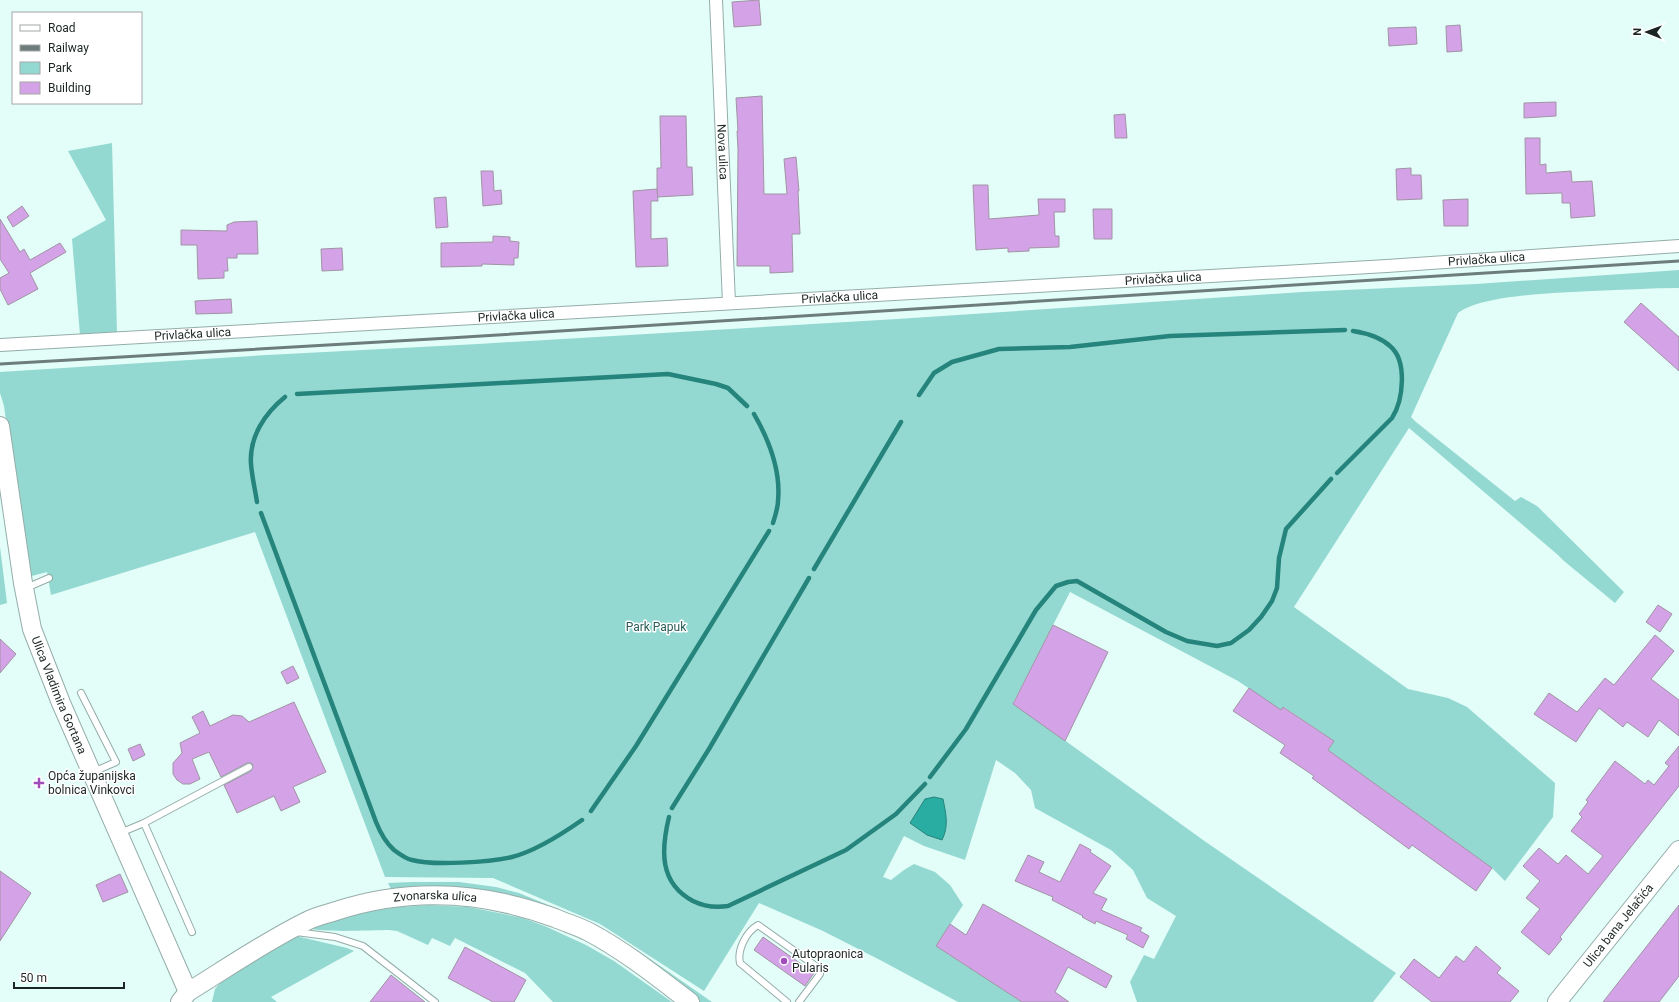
<svg xmlns="http://www.w3.org/2000/svg" width="1679" height="1002" font-family="Roboto,sans-serif">
  <style>
    .green { fill: #94d9d1 }
    .water { fill: #29aca1; stroke: #25847b }
    .lines { fill: none; stroke-linecap: round; stroke-linejoin: round }
    .stream { stroke: #25847b; stroke-width: 4.5 }
    .building { fill: #d4a2e6; stroke: #a094a4 }
    .service-casing { stroke: #94ada9; stroke-width: 8 }
    .minor-casing { stroke: #94ada9; stroke-width: 14 }
    .secondary-casing { stroke: #94ada9; stroke-width: 20 }
    .service { stroke: #fff; stroke-width: 6 }
    .minor { stroke: #fff; stroke-width: 12 }
    .secondary { stroke: #fff; stroke-width: 18 }
    .rail { stroke: #6d7d7b; stroke-width: 3 }
    .poi-dot { fill: #a04cbb; stroke: #fff; stroke-width: 1.5 }
    .labels { text-anchor: middle; stroke-width: 3; stroke-linejoin: round; paint-order: stroke }
    .street-label { font-size: 12px; fill: #1b2523; stroke: #fff }
    .park-label { font-size: 12px; fill: #295c56; stroke: #fff }
    .poi-label { font-size: 12px; fill: #1b2523; stroke: #fff; text-anchor: start }
  </style>
  <rect width="100%" height="100%" fill="#e3fdf9"/>
  <g class="green">
    <polygon points="112,143 117,333 80,335 72,239 106,220 68,151"/>
    <path d="M1679,270V288C1650,288 1622,290 1593,291C1560,293 1483,294 1458,313L1411,417L1416,422L1515,501L1521,497L1537,506L1624,592L1615,603L1564,561L1558,555L1409,428L1294,607L1408,689L1448,698L1467,707L1555,783L1553,817L1505,881L1492,868L1328,750L1334,741L1284,707L1281,710L1238,681L1070,592L1013,703L1203,840L1396,973L1373,1002H1137L1130,982L1144,955L1154,959L1176,916L1147,898L1133,870L1111,850L1035,808L1031,790L1015,773L996,760L965,860L924,846L904,836L883,877L891,880L904,870L914,864L935,872L950,885L963,905L936,946L1022,1002H958L882,961L823,931L759,903L704,991L600,924L493,878L385,877L255,532L51,595L47,572L28,577L4,406L0,393V372L267,355L478,344L897,319L1302,292L1476,284Z"/>
    <polygon points="0,547 7,603 0,605"/>
    <polygon points="411,882 459,882 496,887 519,893 597,925 640,952 712,1002 699,1002 627,949 450,888 423,886 391,889 388,883"/>
    <path d="M429,905L469,907L523,918L547,927L586,945L614,961L672,1002H553L525,973L455,938L450,946L432,938L428,945L397,931L389,930C375,930 319,933 310,928L358,913L398,907Z"/>
    <polygon points="296,936 347,948 354,951 271,997 277,1002 212,1002 215,989 223,979"/>
  </g>
  <path class="water" d="M934,797L943,799C946,814 949,826 942,840L927,835L910,823L925,799Z"/>
  <g class="lines">
    <g class="stream">
      <polyline points="297,394 668,374 716,384 728,388 747,406"/>
      <polyline points="919,395 934,373 952,362 999,349 1070,347 1170,336 1345,330"/>
      <path d="M754,414C769,440 781,470 778,501C778,508 775,516 773,523"/>
      <path d="M1337,473L1392,418C1403,401 1408,361 1390,346C1380,337 1366,333 1353,331"/>
      <path d="M257,502C255,489 252,477 251,464C249,437 265,413 285,397"/>
      <path d="M261,513L376,822C380,832 385,842 394,850C398,853 406,859 412,860C433,866 490,862 512,857C536,851 562,834 582,820"/>
      <polyline points="814,569 901,422"/>
      <polyline points="930,777 966,729 1036,610 1056,586 1068,582 1077,581 1166,632 1187,641 1217,646 1231,643 1249,630 1261,617 1272,601 1277,588 1279,558 1286,529 1331,479"/>
      <polyline points="672,808 709,749 809,578"/>
      <polyline points="591,811 636,746 769,531"/>
      <path d="M669,817C661,850 659,883 693,901C705,907 715,908 728,906L846,850L896,814L925,784"/>
    </g>
  </g>
  <g class="building">
    <polygon points="759,0 761,25 734,27 732,2"/>
    <polygon points="1460,25 1462,51 1447,52 1446,26"/>
    <polygon points="1416,27 1417,44 1389,46 1388,28"/>
    <polygon points="762,96 764,194 787,194 784,159 796,157 799,191 798,191 800,234 792,234 793,272 770,273 770,266 737,266 738,149 737,131 738,131 736,98"/>
    <polygon points="1556,102 1556,116 1524,118 1524,103"/>
    <polygon points="1125,114 1127,138 1115,138 1114,115"/>
    <polygon points="660,116 686,116 687,167 692,167 693,195 657,197 657,168 661,168"/>
    <polygon points="1525,138 1540,138 1540,165 1546,164 1546,173 1571,171 1572,182 1592,181 1595,216 1571,218 1570,203 1562,203 1562,193 1526,194"/>
    <polygon points="1411,168 1411,175 1421,175 1422,199 1397,200 1396,169"/>
    <polygon points="481,171 493,171 494,191 501,190 502,204 483,206"/>
    <polygon points="973,185 988,185 989,219 1039,215 1038,199 1065,199 1065,212 1054,212 1055,236 1059,236 1059,247 1029,248 1029,251 1008,252 1008,248 976,250"/>
    <polygon points="657,189 658,201 651,201 651,239 667,238 668,266 636,267 633,191"/>
    <polygon points="446,197 448,227 436,228 434,198"/>
    <polygon points="1468,199 1468,226 1444,226 1443,200"/>
    <polygon points="22,206 29,216 13,227 7,217"/>
    <polygon points="1093,209 1112,209 1112,239 1094,239"/>
    <polygon points="0,219 20,252 24,249 30,260 60,243 66,252 30,273 38,289 8,305 0,289 0,278 9,273 0,259"/>
    <polygon points="257,221 258,254 237,254 237,258 227,258 228,271 224,271 224,278 198,279 197,245 181,245 181,230 227,231 227,225 234,222"/>
    <polygon points="493,236 510,237 510,241 519,242 518,258 514,258 514,265 482,264 482,266 441,267 441,243 493,242"/>
    <polygon points="342,248 343,270 322,271 321,249"/>
    <polygon points="231,299 232,313 196,314 195,301"/>
    <polygon points="1641,303 1679,337 1679,371 1624,322"/>
    <polygon points="1658,605 1672,614 1660,632 1646,622"/>
    <polygon points="1053,625 1108,652 1065,741 1013,704"/>
    <polygon points="1655,635 1674,651 1651,679 1679,700 1679,736 1659,720 1648,737 1627,722 1623,727 1599,708 1576,742 1534,714 1549,693 1577,712 1605,678 1614,685"/>
    <polygon points="0,639 16,654 0,673"/>
    <polygon points="293,666 299,678 287,684 281,672"/>
    <polygon points="1249,688 1281,710 1283,707 1334,741 1328,750 1492,868 1476,891 1412,845 1409,849 1312,778 1314,776 1280,753 1285,745 1233,711"/>
    <polygon points="294,702 326,772 293,787 300,802 281,811 274,796 237,813 224,785 251,771 253,765 251,763 247,763 221,777 209,752 192,759 200,779 190,784 183,784 177,780 173,774 173,763 182,753 180,743 200,733 192,717 203,711 210,726 233,715 242,716 249,722"/>
    <polygon points="140,744 145,755 133,761 128,749"/>
    <polygon points="1679,746 1679,786 1560,937 1562,939 1549,955 1521,932 1540,909 1526,898 1540,881 1523,866 1539,848 1558,864 1566,855 1588,874 1603,856 1571,831 1582,817 1579,814 1588,802 1586,800 1615,761 1645,784 1648,780 1654,785 1669,766 1665,763"/>
    <polygon points="1080,844 1091,850 1090,852 1111,866 1093,893 1107,899 1101,910 1142,928 1140,931 1149,936 1143,948 1126,939 1128,935 1096,921 1095,924 1082,917 1083,916 1052,900 1053,897 1015,881 1028,855 1044,862 1039,872 1060,882"/>
    <polygon points="0,871 31,893 0,941"/>
    <polygon points="120,874 128,892 103,902 96,885"/>
    <polygon points="983,904 1112,976 1106,988 1068,967 1055,992 1069,1002 1022,1002 936,946 950,924 966,935"/>
    <polygon points="1679,905 1679,976 1659,1002 1603,1002"/>
    <polygon points="763,937 814,973 805,986 754,950"/>
    <polygon points="1476,946 1501,968 1497,973 1519,991 1510,1002 1432,1002 1400,977 1414,959 1439,978 1456,956 1464,962"/>
    <polygon points="465,947 526,980 514,1002 493,1002 448,978"/>
    <polygon points="391,975 425,1002 370,1002"/>
  </g>
  <g class="lines">
    <g class="service-casing">
      <g id="service">
        <polyline points="26,588 49,578"/>
        <polyline points="81,693 116,762 93,772"/>
        <polyline points="144,823 249,767"/>
        <polyline points="120,833 144,823 192,932"/>
        <polyline points="296,932 335,937 363,946 435,1002"/>
        <path d="M787,1002L740,963C737,950 746,932 758,925L820,969V974L799,1002"/>
      </g>
    </g>
    <g class="minor-casing">
      <g id="minor">
        <path id="s1" d="M716,0L729,303"/>
        <path id="s2" d="M0,345L1387,266L1679,246"/>
      </g>
    </g>
    <g class="secondary-casing">
      <g id="secondary">
        <path id="s3" d="M0,426L23,583L32,629L61,703L188,992"/>
        <path id="s4" d="M180,1002L188,992C227,968 266,941 307,921C316,916 327,914 336,911C410,887 482,891 555,918C566,923 578,926 589,932C625,951 657,977 690,1002"/>
        <path id="s5" d="M1557,1002L1679,850"/>
      </g>
    </g>
    <use href="#service" class="service"/>
    <use href="#minor" class="minor"/>
    <use href="#secondary" class="secondary"/>
    <polyline class="rail" points="0,364 449,338 1679,261"/>
  </g>
  <g class="poi-dot">
    <path d="M37 777h4v4h4v4h-4v4h-4v-4h-4v-4h4z"/>
    <circle cx="784" cy="961" r="4"/>
  </g>
  <g class="labels">
    <g class="street-label">
      <text dy="4" stroke="none"><textPath href="#s1" startOffset="152">Nova ulica</textPath></text>
      <text dy="4" stroke="none"><textPath href="#s2" startOffset="1489">Privlačka ulica</textPath></text>
      <text dy="4" stroke="none"><textPath href="#s2" startOffset="1165">Privlačka ulica</textPath></text>
      <text dy="4" stroke="none"><textPath href="#s2" startOffset="841">Privlačka ulica</textPath></text>
      <text dy="4" stroke="none"><textPath href="#s2" startOffset="517">Privlačka ulica</textPath></text>
      <text dy="4" stroke="none"><textPath href="#s2" startOffset="193">Privlačka ulica</textPath></text>
      <text dy="4" stroke="none"><textPath href="#s3" startOffset="277">Ulica Vladimira Gortana</textPath></text>
      <text dy="4" stroke="none"><textPath href="#s4" startOffset="283">Zvonarska ulica</textPath></text>
      <text dy="4" stroke="none"><textPath href="#s5" startOffset="98">Ulica bana Jelačića</textPath></text>
    </g>
    <g class="park-label">
      <text x="656" y="631">Park Papuk</text>
    </g>
    <g class="poi-label">
      <text x="48" y="780">Opća županijska<tspan x="48" dy="14">bolnica Vinkovci</tspan></text>
      <text x="792" y="958">Autopraonica<tspan x="792" dy="14">Pularis</tspan></text>
    </g>
  </g>
  <rect x="12" y="12" width="130" height="92" fill="#ffffff" stroke="#a4a8a7"/>
  <rect x="20" y="25" width="20" height="6" fill="#ffffff" stroke="#a4a8a7"/>
  <text x="48" y="32" font-size="12" fill="#1b2523">Road</text>
  <rect x="20" y="45" width="20" height="6" fill="#6d7d7b" stroke="#a4a8a7"/>
  <text x="48" y="52" font-size="12" fill="#1b2523">Railway</text>
  <rect x="20" y="62" width="20" height="12" fill="#94d9d1" stroke="#a4a8a7"/>
  <text x="48" y="72" font-size="12" fill="#1b2523">Park</text>
  <rect x="20" y="82" width="20" height="12" fill="#d4a2e6" stroke="#a4a8a7"/>
  <text x="48" y="92" font-size="12" fill="#1b2523">Building</text>
  <g transform="translate(1647 32) rotate(271)" stroke="#ffffff" stroke-width="3" paint-order="stroke">
  <path d="M0-3L7 15L0 10L-7 15Z" fill="#1b2523"/>
  <text y="-6" font-size="11" font-weight="bold" text-anchor="middle" fill="#1b2523">N</text>
  </g>
  <path d="M14 982v6h110v-6" fill="none" stroke="#1b2523" stroke-width="2"/>
  <text x="20" y="982" font-size="12" fill="#1b2523" stroke="#ffffff" stroke-width="3" paint-order="stroke">50 m</text>
</svg>
